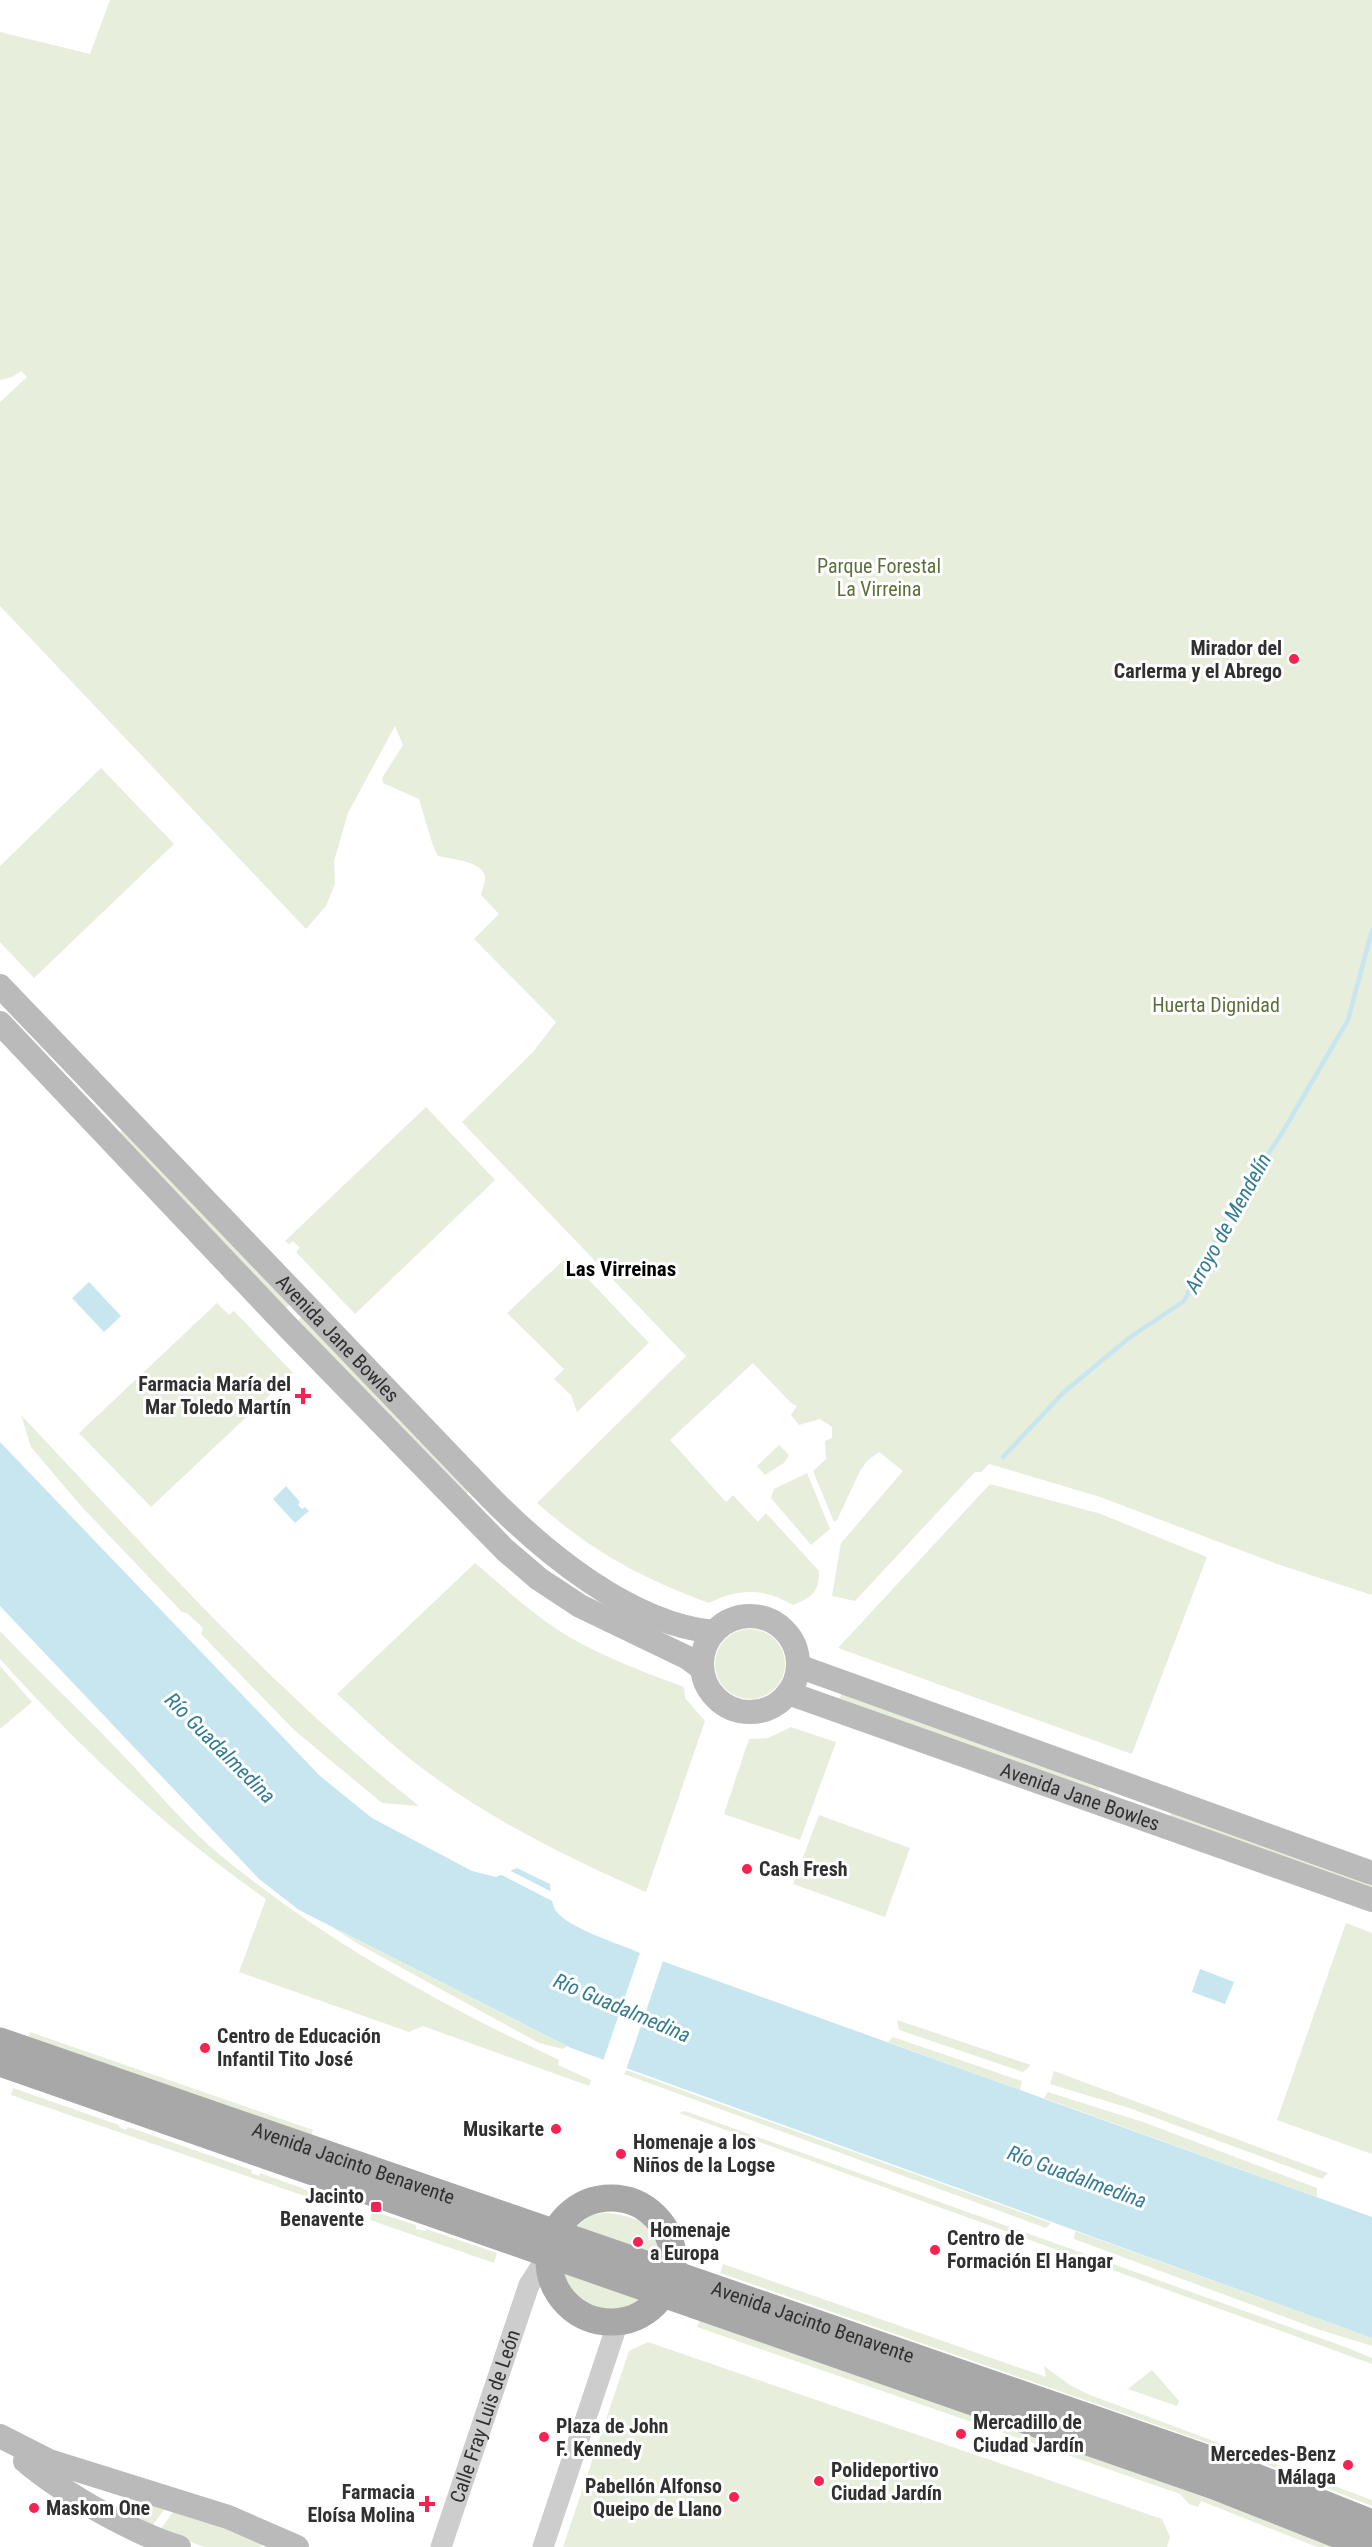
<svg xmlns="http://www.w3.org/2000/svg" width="1372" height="2547" font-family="'Roboto Condensed',sans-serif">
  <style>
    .green { fill: #e8eedc }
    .water { fill: #c7e6ef }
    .pier { fill: #fff }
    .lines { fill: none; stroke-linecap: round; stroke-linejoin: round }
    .stream { stroke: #c7e6ef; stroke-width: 4.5 }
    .tertiary { stroke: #cdcdcd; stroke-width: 21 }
    .secondary { stroke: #bababa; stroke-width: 24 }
    .primary { stroke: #a8a8a8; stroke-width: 27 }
    .poi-dot { fill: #f62251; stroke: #fff; stroke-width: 2 }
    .labels { text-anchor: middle; stroke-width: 6; stroke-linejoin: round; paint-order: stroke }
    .park-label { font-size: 20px; fill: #5b7038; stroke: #fff }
    .poi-label { font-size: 20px; font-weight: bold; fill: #303030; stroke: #fff; text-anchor: start }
    .street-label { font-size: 20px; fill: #303030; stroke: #fff }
    .water-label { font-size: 21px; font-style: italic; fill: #337c93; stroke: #fff }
    .neighbourhood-label { font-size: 21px; font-weight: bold; fill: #000; stroke: #fff }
  </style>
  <rect width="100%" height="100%" fill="#fff"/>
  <g class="green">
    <path d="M110,0H1372V1595L1280,1565L1100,1497L989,1464L981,1472H975L855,1601L832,1596L841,1543L903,1471L879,1452L867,1461L860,1471L837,1520L834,1522L813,1471L826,1459L825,1441L832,1438V1427L820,1419L799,1425L791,1415L797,1406L791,1403L753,1363L670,1440L726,1502L733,1495L758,1522L766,1513L819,1571C819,1593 812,1597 793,1605C764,1588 739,1588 709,1603C639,1577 593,1552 537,1503L686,1356L462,1122L533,1052L556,1022L474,939L499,914L481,895C482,889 486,882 485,876C482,861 450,859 438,856L433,846L419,799L383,783L382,778L403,745L395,726L348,813L334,861L335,884L326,906L306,929L0,606V402L27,377L21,371L12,377L0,380V32L90,54Z"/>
    <polygon points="101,768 174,844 34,978 0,942 0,866"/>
    <polygon points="426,1107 495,1180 355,1314 296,1252 300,1248 293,1241 289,1244 285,1241"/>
    <polygon points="123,1129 291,1303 285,1309 120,1132"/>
    <polygon points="567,1257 649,1343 577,1412 571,1395 554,1379 564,1369 507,1313"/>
    <polygon points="217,1303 229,1315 234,1311 293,1373 151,1507 79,1433"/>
    <polygon points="303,1316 470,1490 464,1496 297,1322"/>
    <path d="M21,1415C149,1550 273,1691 419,1806L382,1803L294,1730L201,1634L203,1628L187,1613L182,1612L81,1506L31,1447Z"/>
    <polygon points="779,1445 789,1455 784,1463 765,1475 757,1466"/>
    <polygon points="807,1473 830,1529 811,1545 771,1498 774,1489"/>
    <polygon points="990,1484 1101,1514 1207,1557 1132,1754 838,1648"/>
    <path d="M475,1563C509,1592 542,1623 582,1644C614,1661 649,1674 684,1687L685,1698L705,1721L646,1892C566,1857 489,1819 419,1766C390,1744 364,1718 337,1694Z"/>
    <circle cx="750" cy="1664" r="35"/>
    <path d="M0,1631C38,1671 79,1709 118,1750C151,1784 182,1823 219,1854C323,1940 437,2003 559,2060L558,2065L591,2080L589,2086L423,2026L409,2032L239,1972L266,1899C168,1831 80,1748 0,1659Z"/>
    <polygon points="0,1666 32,1702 0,1729"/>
    <polygon points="842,1692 1100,1786 1098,1794 839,1701"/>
    <polygon points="791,1727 836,1742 800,1840 724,1814 749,1739 768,1738"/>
    <polygon points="1172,1811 1372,1883 1372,1892 1169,1819"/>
    <polygon points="819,1815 910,1848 885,1917 793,1884"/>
    <polygon points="1346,1923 1372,1933 1372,2154 1277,2120"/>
    <polygon points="330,1926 567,2046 563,2049 539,2043 360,1945"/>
    <polygon points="897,2020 1031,2065 1023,2072 899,2030"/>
    <polygon points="30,2032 313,2130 310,2139 27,2041"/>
    <polygon points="893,2037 1022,2081 1020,2090 888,2042"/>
    <polygon points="626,2070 1051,2223 1046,2228 624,2074"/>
    <polygon points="1054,2071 1328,2173 1322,2179 1129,2108 1050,2084"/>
    <polygon points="13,2088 119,2125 119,2127 126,2130 128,2127 252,2170 251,2173 259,2176 260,2173 302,2188 323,2199 322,2202 11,2095"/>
    <polygon points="1048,2092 1146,2123 1317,2188 1317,2197 1044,2098"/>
    <polygon points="685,2111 1348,2348 1372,2358 1372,2364 679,2113"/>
    <polygon points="372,2211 416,2225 416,2229 425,2231 426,2229 497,2253 494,2263 370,2220"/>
    <path d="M604,2213C633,2214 667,2227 663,2261L577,2226L591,2215Z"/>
    <polygon points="1075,2231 1372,2338 1372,2346 1317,2329 1074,2239"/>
    <polygon points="723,2264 1046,2377 1044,2366 1070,2385 1090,2395 1372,2500 1372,2506 1240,2454 720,2273"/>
    <path d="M560,2270L650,2303C617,2325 572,2307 560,2270Z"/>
    <polygon points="701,2318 1246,2512 1335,2547 1317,2547 1201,2501 1198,2507 1189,2504 1180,2494 697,2327"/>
    <polygon points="648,2342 1162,2519 1170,2537 1167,2547 563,2547 629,2351"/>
    <polygon points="1152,2370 1179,2401 1177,2406 1128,2389"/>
    <polygon points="143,2502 167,2506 152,2526 137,2516 136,2508"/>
    <polygon points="176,2508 260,2543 262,2547 204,2547 160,2530"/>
  </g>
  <g class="water">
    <polygon points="89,1282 121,1316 104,1332 72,1298"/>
    <path d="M0,1442L320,1776L372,1818L472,1871L496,1877L517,1868L550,1884C551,1893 551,1903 556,1911C568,1928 620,1944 640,1953L1372,2217V2338L571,2048L299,1910L259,1879L0,1606Z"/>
    <polygon points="286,1486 300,1502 298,1505 302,1509 305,1507 309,1511 295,1523 273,1499"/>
    <polygon points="1200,1969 1234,1982 1225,2004 1192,1992"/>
  </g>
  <g class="pier">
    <polygon points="507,1869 554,1893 556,1903 498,1873"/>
    <polygon points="641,1950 664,1958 625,2073 602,2064"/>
  </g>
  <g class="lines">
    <polyline class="stream" points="1003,1457 1064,1392 1129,1338 1184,1301 1232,1208 1282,1133 1348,1020 1372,930"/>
    <g class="tertiary">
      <path id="s1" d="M441,2547L529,2285L549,2254"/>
      <polyline points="543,2547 618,2322"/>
    </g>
    <g class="secondary">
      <path id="s2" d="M0,986L484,1491C541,1550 629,1624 714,1632"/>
      <polyline points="0,1023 285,1324 505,1550 539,1579 580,1606 688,1658 701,1668"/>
      <circle cx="750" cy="1664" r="48"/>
      <polyline points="798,1666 1372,1873"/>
      <path id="s3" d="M788,1693L1372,1900"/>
      <polyline points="0,2436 49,2461 228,2517 297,2547"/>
      <path d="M25,2461C61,2492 133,2533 179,2547"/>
    </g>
    <g class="primary">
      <path id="s4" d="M0,2041L1221,2463L1372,2523"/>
      <polyline points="0,2063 1214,2486 1369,2547"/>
      <circle cx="611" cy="2260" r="62"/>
    </g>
  </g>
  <g class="poi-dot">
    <circle cx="1294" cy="659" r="6"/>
    <path d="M300 1387h6v6h6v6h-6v6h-6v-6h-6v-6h6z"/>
    <circle cx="747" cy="1869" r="6"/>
    <circle cx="205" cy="2048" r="6"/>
    <circle cx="556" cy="2129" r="6"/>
    <circle cx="621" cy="2154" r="6"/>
    <rect x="370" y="2201" width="12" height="12" rx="3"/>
    <circle cx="638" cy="2242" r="6"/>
    <circle cx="935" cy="2250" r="6"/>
    <circle cx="961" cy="2434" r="6"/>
    <circle cx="544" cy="2437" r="6"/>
    <circle cx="1348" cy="2465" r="6"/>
    <circle cx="819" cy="2481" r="6"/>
    <circle cx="734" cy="2497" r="6"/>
    <path d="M424 2495h6v6h6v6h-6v6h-6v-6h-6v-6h6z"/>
    <circle cx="34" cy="2508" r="6"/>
  </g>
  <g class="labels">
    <g class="park-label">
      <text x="879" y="573">Parque Forestal<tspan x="879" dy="23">La Virreina</tspan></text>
      <text x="1216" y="1012">Huerta Dignidad</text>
    </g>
    <g class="poi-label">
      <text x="1282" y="655" text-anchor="end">Mirador del<tspan x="1282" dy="23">Carlerma y el Abrego</tspan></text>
      <text x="291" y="1391" text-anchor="end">Farmacia María del<tspan x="291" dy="23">Mar Toledo Martín</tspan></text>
      <text x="759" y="1876">Cash Fresh</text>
      <text x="217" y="2043">Centro de Educación<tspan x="217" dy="23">Infantil Tito José</tspan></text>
      <text x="544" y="2136" text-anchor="end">Musikarte</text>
      <text x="633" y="2149">Homenaje a los<tspan x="633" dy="23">Niños de la Logse</tspan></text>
      <text x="364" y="2203" text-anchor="end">Jacinto<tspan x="364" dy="23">Benavente</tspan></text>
      <text x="650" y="2237">Homenaje<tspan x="650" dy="23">a Europa</tspan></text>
      <text x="947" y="2245">Centro de<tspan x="947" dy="23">Formación El Hangar</tspan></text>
      <text x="973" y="2429">Mercadillo de<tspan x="973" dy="23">Ciudad Jardín</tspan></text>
      <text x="556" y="2433">Plaza de John<tspan x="556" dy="23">F. Kennedy</tspan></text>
      <text x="1336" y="2461" text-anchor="end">Mercedes-Benz<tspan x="1336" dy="23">Málaga</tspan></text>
      <text x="831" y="2477">Polideportivo<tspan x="831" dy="23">Ciudad Jardín</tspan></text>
      <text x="722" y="2493" text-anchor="end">Pabellón Alfonso<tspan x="722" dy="23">Queipo de Llano</tspan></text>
      <text x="415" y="2499" text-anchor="end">Farmacia<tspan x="415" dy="23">Eloísa Molina</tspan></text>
      <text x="46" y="2515">Maskom One</text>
    </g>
    <g class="street-label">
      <text dy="7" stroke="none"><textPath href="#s2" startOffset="488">Avenida Jane Bowles</textPath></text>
      <text dy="7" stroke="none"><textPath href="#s3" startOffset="310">Avenida Jane Bowles</textPath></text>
      <text dy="7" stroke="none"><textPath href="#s4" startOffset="374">Avenida Jacinto Benavente</textPath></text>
      <text dy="7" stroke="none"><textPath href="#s4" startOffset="860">Avenida Jacinto Benavente</textPath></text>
      <text dy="7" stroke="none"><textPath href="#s1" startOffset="138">Calle Fray Luis de León</textPath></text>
    </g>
    <g class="water-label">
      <text transform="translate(1228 1223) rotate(-61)" y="7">Arroyo de Mendelín</text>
      <text transform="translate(220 1748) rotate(45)" y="7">Río Guadalmedina</text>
      <text transform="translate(622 2008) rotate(23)" y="7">Río Guadalmedina</text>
      <text transform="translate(1077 2177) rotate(20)" y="7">Río Guadalmedina</text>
    </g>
    <g class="neighbourhood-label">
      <text x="621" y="1276">Las Virreinas</text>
    </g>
  </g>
</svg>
